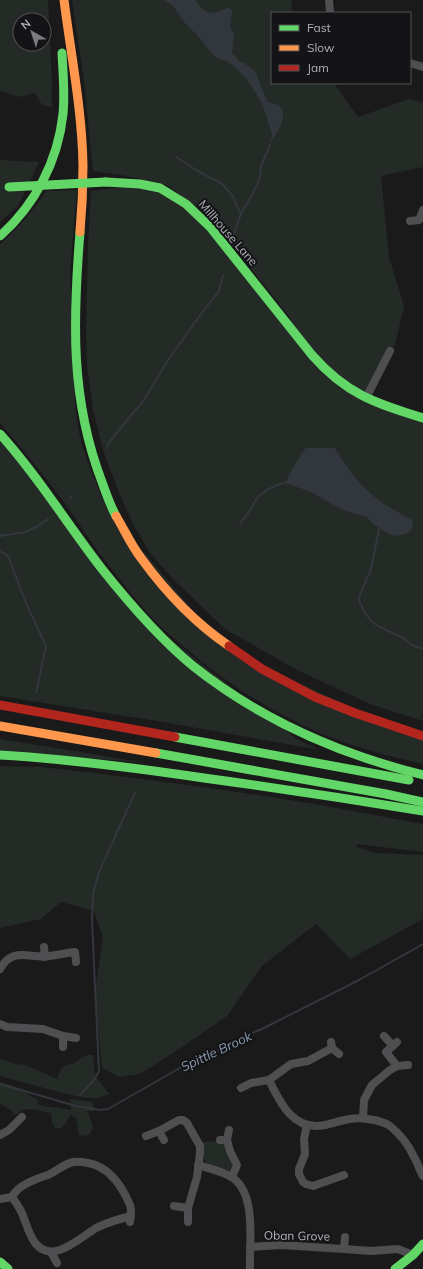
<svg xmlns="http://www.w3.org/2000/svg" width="423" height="1269" font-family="Mulish,sans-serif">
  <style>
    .green { fill: #242a25; fill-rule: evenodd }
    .water { fill: #32373e }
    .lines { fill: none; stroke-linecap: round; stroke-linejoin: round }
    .stream { stroke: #32373e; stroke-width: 2 }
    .street { stroke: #4f4f52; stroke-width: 8 }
    .fast { stroke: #63d668; stroke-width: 9 }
    .slow { stroke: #ff974d; stroke-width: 9 }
    .jam { stroke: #b3261e; stroke-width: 9 }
    .fast-bridge { stroke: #63d668; stroke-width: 9 }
    .labels { text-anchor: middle; stroke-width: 4; stroke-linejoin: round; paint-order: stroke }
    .street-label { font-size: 12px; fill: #adb0b9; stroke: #141416 }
    .water-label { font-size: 13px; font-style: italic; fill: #899aaf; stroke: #141416 }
  </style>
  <rect width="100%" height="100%" fill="#1a1a1a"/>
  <g class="green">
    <path d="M0,0H48L52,84L51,99L53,108L42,105L37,96L33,93L20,97L0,91ZM20,20H44V44H20Z"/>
    <polygon points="72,0 291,0 292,13 272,13 272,83 334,83 358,117 409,99 423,102 423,167 381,176 389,257 404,306 395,345 377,383 370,402 423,422 423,721 370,704 299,671 225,629 176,582 150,553 134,526 119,493 104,453 93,410 87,364 86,333 88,244 91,191 124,187 159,191 188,210 222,248 285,326 291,319 241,256 201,210 167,185 126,176 93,171 84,81"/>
    <polygon points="0,160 39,162 18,206 0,222"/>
    <path d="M77,190L70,271L75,402L78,428L83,448L90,468L106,507L225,649L423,740V764C392,757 357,748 327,736C274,714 225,683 182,645C174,638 166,632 159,625C141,607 126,587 110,567C93,546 79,523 63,501C43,474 22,448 0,423V244C17,229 33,211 46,191Z"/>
    <polygon points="0,439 122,601 297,739 320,750 157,721 0,696"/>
    <polygon points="0,739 147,763 0,751"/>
    <polygon points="0,766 42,767 135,778 224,790 309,803 423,824 423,852 357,844 356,847 376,853 423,855 423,919 350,959 316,924 262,966 227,1016 184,1046 140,1074 119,1077 102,1068 95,991 103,938 94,911 61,902 41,919 0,928"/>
    <path d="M88,1055H93L95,1075L105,1089L110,1094L98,1098H86L66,1094L0,1076V1059L15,1064L26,1065L57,1079C61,1070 62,1063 73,1064L82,1057Z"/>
    <polygon points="0,1082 22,1089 30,1096 37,1099 39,1105 71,1110 70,1099 93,1102 94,1111 87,1111 93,1126 90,1134 84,1136 79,1135 76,1118 71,1115 62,1128 55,1128 52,1122 51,1113 31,1109 22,1110 16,1115 5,1106 0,1104"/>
    <path d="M222,1141L224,1143L233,1164L231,1170L229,1171C224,1170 207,1165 205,1161C203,1158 204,1147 202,1142Z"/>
  </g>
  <g class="water">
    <path d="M164,0H195C201,9 209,16 220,11C224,10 226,8 230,8L232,11L230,27L234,34V38L232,53L239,61L244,63L255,71L267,101C271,104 275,103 279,106C290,114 276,135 270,143L272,134L262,103L246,78L235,67L228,62L215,57L197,35L184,22L173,6Z"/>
    <path d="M306,448H335C344,463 355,479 367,490C380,503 396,511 412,520L413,523L411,531L405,534L398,536L391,535L376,526L366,517L341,509L309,491L285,483C290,475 300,453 306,448Z"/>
  </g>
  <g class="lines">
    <g class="stream">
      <polyline points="176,157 196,170 222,184 232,195 241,214"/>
      <polyline points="233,236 241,214 253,193 260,178 261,166 270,145"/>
      <polyline points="107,446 113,437 144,400 170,357 201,314 219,291 223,275"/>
      <polyline points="69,499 72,496"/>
      <polyline points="240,523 247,515 257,498 265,491 277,485 285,483"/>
      <polyline points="379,529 371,569 359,597 360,603 365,613 372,622 378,626 403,638 412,645 423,649"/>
      <polyline points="0,536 26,532 38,526 48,519"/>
      <polyline points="0,551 8,556 26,603 46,646 36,693"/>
      <polyline points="0,1084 76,1106 100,1110 108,1109 185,1065 235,1043 249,1034 260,1030 359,980 423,944"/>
      <polyline points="80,1095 94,1080 99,1071 92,921 93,894 99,872 135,793"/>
    </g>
    <g class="street">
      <polyline points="329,0 330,13"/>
      <polyline points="410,63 423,67"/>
      <polyline points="410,221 419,220 423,210"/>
      <polyline points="366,398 390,351"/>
      <polyline points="44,947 45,957"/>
      <path d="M0,969C13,946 30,959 49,956C58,955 66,953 75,952L76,962"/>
      <polyline points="0,1024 7,1027 43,1029 63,1036 76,1038"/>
      <polyline points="384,1036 393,1046"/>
      <polyline points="331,1042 332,1048 339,1054"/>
      <polyline points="397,1042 386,1052 397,1066"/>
      <polyline points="63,1047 63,1036"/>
      <path d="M269,1080C280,1103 294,1132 325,1125C339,1122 353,1116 367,1119C375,1120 383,1121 390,1126C400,1134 409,1146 414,1157C418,1163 419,1170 423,1176"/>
      <polyline points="241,1088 251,1083 269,1080 291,1064 308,1061 332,1048"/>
      <polyline points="363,1118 364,1100 372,1085 390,1070 397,1066 408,1065"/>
      <polyline points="307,1125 304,1139 305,1154 299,1169 299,1174 303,1182 306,1184 313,1186 344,1175"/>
      <polyline points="159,1131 179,1120 183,1120 187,1123 200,1146 200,1153 197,1177 188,1208"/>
      <polyline points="0,1135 9,1130 22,1117"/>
      <polyline points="146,1136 159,1131 164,1140"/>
      <polyline points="220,1140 227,1140 229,1130"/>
      <polyline points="227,1140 230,1151 237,1165 232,1177"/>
      <path d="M198,1165C210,1169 223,1171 233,1178C257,1195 249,1244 250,1269"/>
      <path d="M12,1197C16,1203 21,1209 23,1216C27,1225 29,1236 36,1244C54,1265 81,1236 98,1227C109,1222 119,1219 131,1216"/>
      <path d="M0,1199L12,1197C18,1185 35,1179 48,1175C57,1171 64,1164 73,1162C78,1161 83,1162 88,1163C110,1167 122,1186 130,1205L131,1210L130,1222"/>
      <polyline points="174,1206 188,1208 188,1222"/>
      <polyline points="345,1237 344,1249 371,1251 398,1249 413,1255"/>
      <polyline points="250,1247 281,1245 344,1249"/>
      <polyline points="51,1252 57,1263"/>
    </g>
    <g class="fast">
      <path d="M106,182L140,184L160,188L186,204L210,227L312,355C346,394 375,403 423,418"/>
      <path d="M80,232C73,319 70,399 102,482C106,493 110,505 116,516"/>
      <path d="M0,236C35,205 58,161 63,114C65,94 63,73 62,53"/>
      <path d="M0,434C38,476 67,524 102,569C129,603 159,638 193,666C261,720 339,754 423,775"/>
      <polyline points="175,737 409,780"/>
      <polyline points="156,753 386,794 423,802"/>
      <path d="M0,755C69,759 136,768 204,778C277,788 350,799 423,811"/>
      <polyline points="0,1262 8,1269"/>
      <polyline points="395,1269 413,1255 423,1244"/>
    </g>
    <g class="slow">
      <path d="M64,0C71,55 82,110 83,165C83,187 82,210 80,232"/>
      <path d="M116,516C124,529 131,545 141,558C165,591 195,623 229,646"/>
      <polyline points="0,726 156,753"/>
    </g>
    <g class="jam">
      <polyline points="229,646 262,669 315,697 355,713 423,736"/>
      <polyline points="0,705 175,737"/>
    </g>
    <polyline class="fast-bridge" points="9,187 106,182"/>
  </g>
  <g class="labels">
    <g class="street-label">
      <text transform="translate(228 233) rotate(49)" y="4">Millhouse Lane</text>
      <text transform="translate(297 1236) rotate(1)" y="4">Oban Grove</text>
    </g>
    <g class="water-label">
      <text transform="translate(216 1051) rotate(-25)" y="5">Spittle Brook</text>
    </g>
  </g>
  <rect x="271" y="12" width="140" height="72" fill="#141416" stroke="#515257"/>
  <rect x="279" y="25" width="20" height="6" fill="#63d668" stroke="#515257"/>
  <text x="307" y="32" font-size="12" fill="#adb0b9">Fast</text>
  <rect x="279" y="45" width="20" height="6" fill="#ff974d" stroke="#515257"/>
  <text x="307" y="52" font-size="12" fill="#adb0b9">Slow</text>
  <rect x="279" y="65" width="20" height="6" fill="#b3261e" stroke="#515257"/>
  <text x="307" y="72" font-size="12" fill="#adb0b9">Jam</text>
  <g transform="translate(32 32) rotate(321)"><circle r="19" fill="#141416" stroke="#515257"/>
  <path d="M0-3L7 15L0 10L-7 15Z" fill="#7a7c81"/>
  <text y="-6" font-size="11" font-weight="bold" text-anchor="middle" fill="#adb0b9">N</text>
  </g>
</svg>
